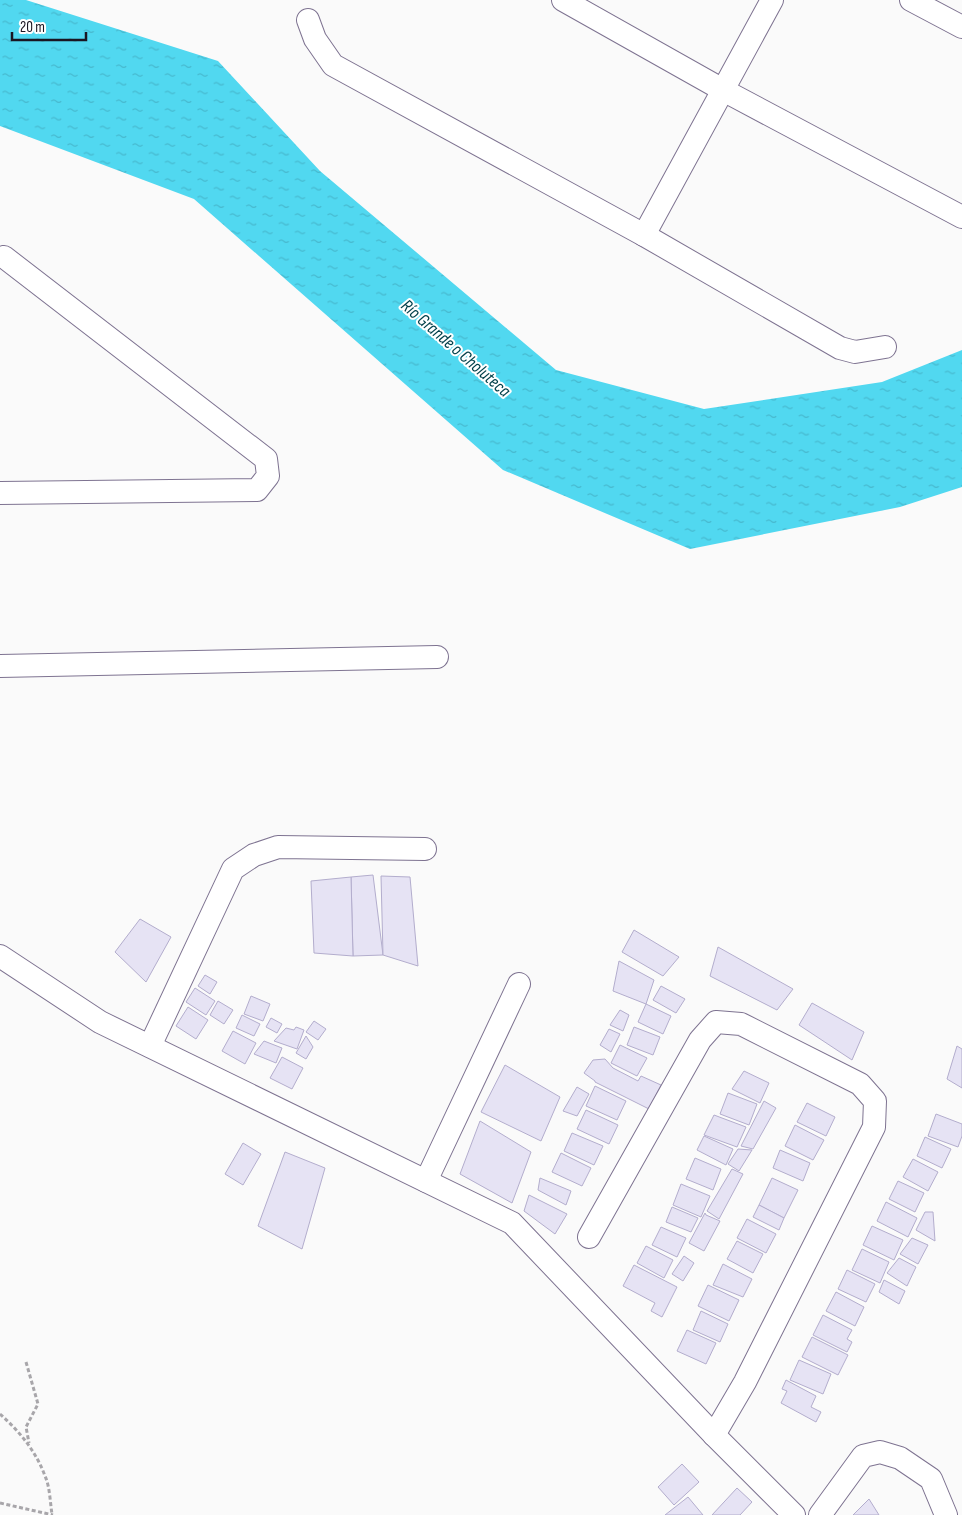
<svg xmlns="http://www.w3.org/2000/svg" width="962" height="1515" font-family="'Sofia Sans Condensed',sans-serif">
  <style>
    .water { fill: url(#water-ripples) }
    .building { fill: #e6e3f4; stroke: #b3adcd }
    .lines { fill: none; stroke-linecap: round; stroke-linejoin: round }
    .street-casing { stroke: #7e7391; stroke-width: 24 }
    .path { stroke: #a8a6aa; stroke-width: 3; stroke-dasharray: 4 2.5; stroke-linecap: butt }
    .street { stroke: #fff; stroke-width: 22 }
    .labels { text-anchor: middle; stroke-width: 4; stroke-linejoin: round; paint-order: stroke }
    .water-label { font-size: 18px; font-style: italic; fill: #003f49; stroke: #fff }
  </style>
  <defs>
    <pattern id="water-ripples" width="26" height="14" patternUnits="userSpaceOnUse" patternTransform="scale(1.25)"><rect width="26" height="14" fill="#51d8f0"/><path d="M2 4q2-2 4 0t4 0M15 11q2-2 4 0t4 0" fill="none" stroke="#46b8ce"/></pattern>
  </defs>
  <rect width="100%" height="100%" fill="#fafafa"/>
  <polygon class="water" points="0,0 26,0 218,61 320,171 556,370 704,409 882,382 962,350 962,487 900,507 690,549 503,470 194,199 0,126"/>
  <g class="building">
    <polygon points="373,875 383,955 353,956 351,877"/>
    <polygon points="381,876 410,877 418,966 383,955"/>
    <polygon points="351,877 353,956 314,953 311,881"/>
    <polygon points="140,919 171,937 146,982 115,952"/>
    <polygon points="634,930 679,957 663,976 622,952"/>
    <polygon points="718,947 793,989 777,1010 710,976"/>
    <polygon points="619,961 654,980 646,1004 613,991"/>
    <polygon points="205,975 217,982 210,994 198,986"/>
    <polygon points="661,986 685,999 676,1013 653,1000"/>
    <polygon points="195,988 215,1001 206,1015 186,1002"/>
    <polygon points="251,996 270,1004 263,1021 244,1014"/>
    <polygon points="218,1001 233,1010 224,1024 210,1015"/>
    <polygon points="812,1003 864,1032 852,1060 799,1025"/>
    <polygon points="646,1004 671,1016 663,1034 638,1022"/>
    <polygon points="188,1007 208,1020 196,1039 176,1026"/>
    <polygon points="620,1010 629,1015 623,1031 610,1025"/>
    <polygon points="242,1015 260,1024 254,1036 236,1028"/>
    <polygon points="271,1018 282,1024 277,1033 266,1027"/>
    <polygon points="314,1021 326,1029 318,1040 306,1032"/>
    <polygon points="296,1027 304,1030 297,1049 274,1041 286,1028 294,1030"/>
    <polygon points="634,1027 660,1037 653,1055 627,1045"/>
    <polygon points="609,1029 620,1034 611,1052 600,1045"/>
    <polygon points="233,1031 256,1043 245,1064 222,1051"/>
    <polygon points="306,1036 313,1047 306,1059 296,1053"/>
    <polygon points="264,1041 282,1048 276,1063 254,1054"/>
    <polygon points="620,1045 647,1058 637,1076 611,1063"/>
    <polygon points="957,1046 962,1049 962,1088 947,1079"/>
    <polygon points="282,1057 303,1068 292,1089 270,1078"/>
    <polygon points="605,1059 613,1068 638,1081 641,1076 661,1085 649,1109 595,1082 595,1081 584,1073 593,1060"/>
    <polygon points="505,1065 560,1097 541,1141 481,1112"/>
    <polygon points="744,1071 769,1083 760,1103 732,1089"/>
    <polygon points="595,1086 626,1101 617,1120 586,1106"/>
    <polygon points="577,1087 589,1094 577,1116 563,1111"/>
    <polygon points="728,1093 757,1104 749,1125 720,1114"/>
    <polygon points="764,1101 776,1108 753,1149 741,1146"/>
    <polygon points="807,1103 835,1117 826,1136 797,1122"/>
    <polygon points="586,1110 618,1125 609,1144 577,1129"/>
    <polygon points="936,1114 962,1124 962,1136 958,1147 928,1136"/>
    <polygon points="714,1115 746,1127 737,1147 704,1135"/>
    <polygon points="480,1121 531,1152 512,1203 460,1174"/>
    <polygon points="795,1125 824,1140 813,1160 785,1146"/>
    <polygon points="572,1133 603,1146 594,1165 564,1151"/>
    <polygon points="704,1136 733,1149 726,1165 697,1150"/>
    <polygon points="925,1137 951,1149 942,1168 917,1156"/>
    <polygon points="243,1143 261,1154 243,1185 225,1174"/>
    <polygon points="738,1149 752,1150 739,1171 728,1164"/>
    <polygon points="780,1150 810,1163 803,1181 773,1168"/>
    <polygon points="285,1152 325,1168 302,1249 258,1226"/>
    <polygon points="561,1153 591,1168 582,1186 552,1172"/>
    <polygon points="695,1158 721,1169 713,1190 686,1179"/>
    <polygon points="913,1159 938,1172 928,1191 903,1177"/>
    <polygon points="732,1169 743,1174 719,1219 707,1211"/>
    <polygon points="540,1178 571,1191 566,1205 538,1190"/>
    <polygon points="772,1178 798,1190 784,1218 759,1205"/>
    <polygon points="898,1181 924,1193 915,1212 889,1199"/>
    <polygon points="681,1184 710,1196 701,1217 673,1205"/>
    <polygon points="529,1195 567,1214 555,1234 524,1211"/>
    <polygon points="886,1202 917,1218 908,1237 877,1221"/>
    <polygon points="759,1205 784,1218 779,1230 753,1217"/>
    <polygon points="672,1207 698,1218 691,1232 666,1222"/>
    <polygon points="925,1212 933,1212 935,1241 916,1230"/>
    <polygon points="705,1213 706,1215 720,1221 704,1251 689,1243"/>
    <polygon points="747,1219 776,1234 766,1253 737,1238"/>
    <polygon points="872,1226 903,1240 894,1260 863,1245"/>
    <polygon points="661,1227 686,1238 677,1257 652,1245"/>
    <polygon points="912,1238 928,1245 918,1264 900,1254"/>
    <polygon points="737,1241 763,1254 753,1273 727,1259"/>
    <polygon points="646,1246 673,1260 664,1278 637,1263"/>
    <polygon points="862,1249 889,1262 880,1283 852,1270"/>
    <polygon points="684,1256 694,1263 683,1281 672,1274"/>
    <polygon points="899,1258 916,1267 907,1286 887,1273"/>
    <polygon points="723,1264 752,1279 743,1297 713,1285"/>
    <polygon points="634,1265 677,1287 662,1317 651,1311 655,1303 623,1286"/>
    <polygon points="847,1270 875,1284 866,1302 838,1289"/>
    <polygon points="884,1280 905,1291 899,1304 879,1292"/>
    <polygon points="708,1285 739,1300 729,1321 698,1306"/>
    <polygon points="836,1292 864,1307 855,1326 826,1311"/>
    <polygon points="701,1311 728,1324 720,1342 693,1330"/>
    <polygon points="823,1315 852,1330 847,1339 852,1342 847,1352 813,1335"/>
    <polygon points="687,1330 716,1343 706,1364 677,1351"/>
    <polygon points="812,1337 848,1355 838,1375 802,1357"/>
    <polygon points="799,1360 831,1374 823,1394 790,1380"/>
    <polygon points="786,1380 816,1396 811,1407 821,1412 816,1422 781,1403 787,1391 782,1389"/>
    <polygon points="682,1464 699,1482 674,1505 658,1487"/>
    <polygon points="737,1488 752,1502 740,1515 712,1515"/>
    <polygon points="688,1497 703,1515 665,1515"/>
    <polygon points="869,1499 879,1515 853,1515"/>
  </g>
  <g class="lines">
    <g class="street-casing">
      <g id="street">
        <polyline points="563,0 723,90 962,217"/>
        <polyline points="911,0 962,27"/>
        <polyline points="308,20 315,39 333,65 644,235 840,348 855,352 885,347"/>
        <polyline points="644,235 772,0"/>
        <polyline points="0,493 257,490 268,476 266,459 4,257"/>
        <polyline points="0,666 437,657"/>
        <polyline points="0,956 100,1022 512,1223 714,1435 794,1515"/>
        <polyline points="150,1046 233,869 254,855 278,847 425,849"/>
        <polyline points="426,1181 519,984"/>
        <polyline points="589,1237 700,1040 716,1022 741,1024 860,1084 875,1101 874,1127 745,1382 714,1435"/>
        <polyline points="820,1515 863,1456 880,1452 900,1458 931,1479 946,1515"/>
      </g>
    </g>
    <g class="path">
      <polyline points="26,1362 38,1404 26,1427 29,1443"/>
      <path d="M0,1414C19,1431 36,1451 45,1476C50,1487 50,1502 52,1514"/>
      <polyline points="0,1503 53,1515"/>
    </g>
    <use href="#street" class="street"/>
  </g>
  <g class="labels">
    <g class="water-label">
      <text transform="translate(456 348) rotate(41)" y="6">Río Grande o Choluteca</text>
    </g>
  </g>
  <path d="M12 32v8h74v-8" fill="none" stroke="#1a1521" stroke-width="2.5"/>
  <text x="20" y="32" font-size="15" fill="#1a1521" stroke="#ffffff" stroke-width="4" paint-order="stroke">20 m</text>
</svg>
